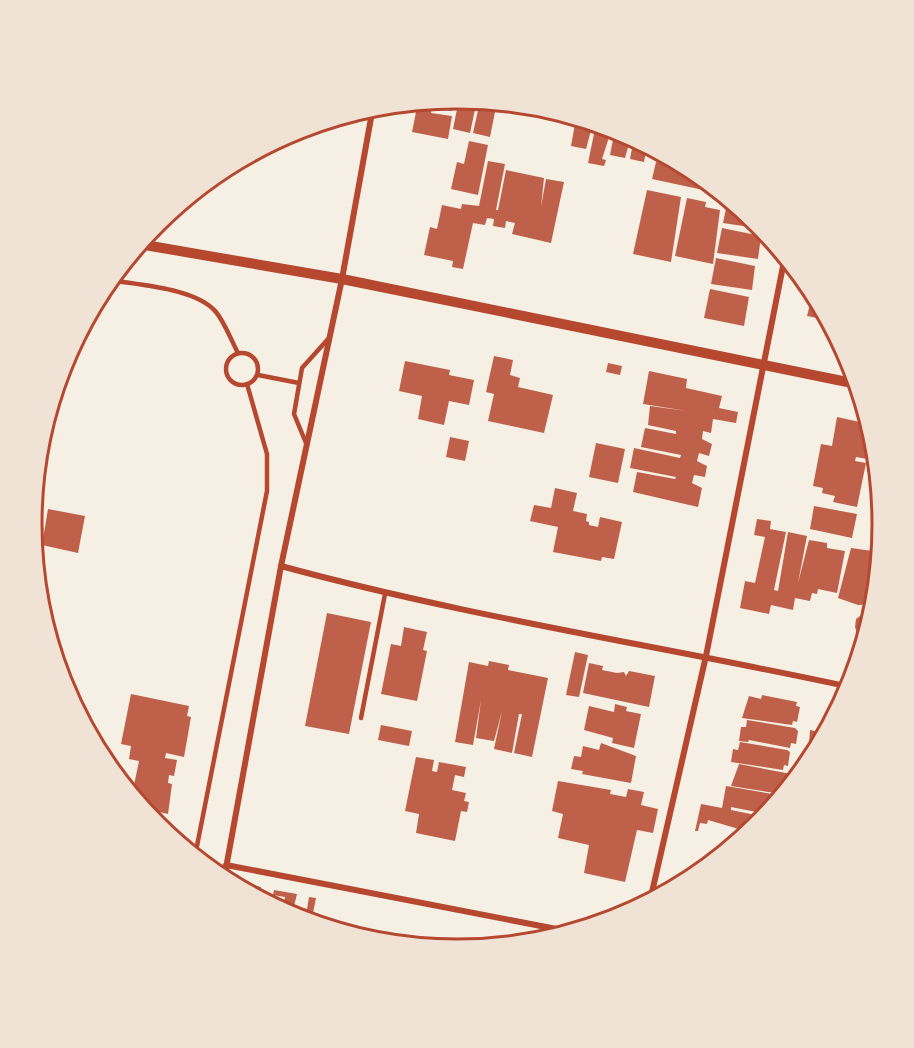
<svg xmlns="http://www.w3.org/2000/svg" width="914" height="1048" font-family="Georgia,serif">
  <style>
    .building { fill: #bf614a }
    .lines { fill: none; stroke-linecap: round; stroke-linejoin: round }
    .service { stroke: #b5482f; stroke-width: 4.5 }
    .minor { stroke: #b5482f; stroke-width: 6 }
    .tertiary { stroke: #b5482f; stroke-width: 10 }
    .rim { fill: none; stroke: #b5482f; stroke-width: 3 }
  </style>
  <rect width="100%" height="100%" fill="#f6efe4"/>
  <g class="building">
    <polygon points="454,99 452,111 432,107 431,113 452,116 448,139 412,132 418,102"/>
    <polygon points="459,99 477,100 470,133 453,129"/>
    <polygon points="480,101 497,102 490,137 473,133"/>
    <polygon points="576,118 593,123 586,149 571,146"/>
    <polygon points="596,124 612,128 602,159 606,160 604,166 588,163"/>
    <polygon points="615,129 631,137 625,158 610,155"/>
    <polygon points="634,138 647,146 644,162 630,159"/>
    <polygon points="469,141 488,145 478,195 451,189 457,162 464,164"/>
    <polygon points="488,161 505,164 496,210 498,210 506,170 544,178 541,207 546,179 564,182 551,243 512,234 515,223 506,221 505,228 493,226 494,219 487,218 485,225 473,223 463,269 452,267 453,261 424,255 430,227 437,229 442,205 461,209 462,204 479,206"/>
    <polygon points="656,162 691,169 722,194 652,179"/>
    <polygon points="647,190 681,197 671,262 633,254"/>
    <polygon points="687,198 706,202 705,207 720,210 713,264 675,256"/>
    <polygon points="728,199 758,223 763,229 723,223"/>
    <polygon points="722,228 761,236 758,259 717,253"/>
    <polygon points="716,258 755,266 752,290 711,284"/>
    <polygon points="710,289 749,297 744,326 704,318"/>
    <polygon points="813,292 828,320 807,316"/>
    <polygon points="494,356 513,360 510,375 520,378 518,387 553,395 544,433 488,421 494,394 486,392"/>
    <polygon points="405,361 450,370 449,375 474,380 469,405 449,401 444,425 418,419 422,396 399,391"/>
    <polygon points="608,363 622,366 620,375 606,372"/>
    <polygon points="649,371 687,379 686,388 722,396 719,408 738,412 736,423 713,419 711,433 703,431 702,439 712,444 709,456 699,453 697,461 707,466 705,477 694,475 692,483 702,488 698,507 633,492 637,472 675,479 676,477 630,468 634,448 680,458 681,455 641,447 645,428 676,434 676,431 648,425 650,406 687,411 643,404"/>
    <polygon points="837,417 869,424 872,434 867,459 856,457 855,461 866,463 857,507 833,502 835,496 822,493 823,488 813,486 821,444 832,446"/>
    <polygon points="450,437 469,441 465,461 446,457"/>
    <polygon points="596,443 625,449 618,483 589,477"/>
    <polygon points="555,488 577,493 573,511 587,514 586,521 589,522 589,525 598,527 600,517 622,522 614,559 602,557 601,561 553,552 558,527 530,521 534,505 551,508"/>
    <polygon points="814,506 857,514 852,538 810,529"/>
    <polygon points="48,509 85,516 78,553 42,545"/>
    <polygon points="757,519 771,521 770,529 786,532 774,590 778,591 788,532 807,536 798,583 809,540 827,543 827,548 845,551 837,593 818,589 817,594 812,593 810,601 795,598 793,610 771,605 769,614 740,608 745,581 755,583 765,537 754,535"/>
    <polygon points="851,548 880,552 872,604 858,605 838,598"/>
    <polygon points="327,613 371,622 349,734 305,726"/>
    <polygon points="864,613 872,614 865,637 857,633 855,627 856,619"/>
    <polygon points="404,627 427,632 423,650 427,651 417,701 381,694 391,644 401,646"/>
    <polygon points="575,652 588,655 579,697 566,695"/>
    <polygon points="489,661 509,665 508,670 548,678 532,757 514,753 522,714 519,714 512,753 494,749 502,711 494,741 476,738 481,700 473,745 455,742 469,662 488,666"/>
    <polygon points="589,663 603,666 602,670 617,673 624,672 626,676 629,671 655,676 649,707 583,693"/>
    <polygon points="131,694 189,706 187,716 191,717 184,757 166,753 165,758 177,760 174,776 169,775 168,783 172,784 168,814 142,808 132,795 139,761 129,759 131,746 121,744"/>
    <polygon points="762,695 797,702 796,706 800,707 797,722 793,721 792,725 742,718 749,696 761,699"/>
    <polygon points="615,704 627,707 626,711 641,714 634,748 612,743 613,738 584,730 589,706 614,712"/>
    <polygon points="747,720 795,728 798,731 796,744 791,743 790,748 749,740 748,742 739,741 741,727 746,727"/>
    <polygon points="381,725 412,731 409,746 378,740"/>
    <polygon points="810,730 825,733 804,769 809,744"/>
    <polygon points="740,742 787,750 790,752 788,766 784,765 783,770 731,762 733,749 738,750"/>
    <polygon points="601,743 636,756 631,783 582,774 583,771 571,769 574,756 581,757 583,746 599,750"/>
    <polygon points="416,757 434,760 432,771 437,772 439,762 466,767 464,777 455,775 452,790 466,793 464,801 469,802 467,812 461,811 455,841 416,833 419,814 405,811"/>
    <polygon points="739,764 786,773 789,775 786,790 782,789 781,794 731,786"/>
    <polygon points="558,781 611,790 610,794 626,797 628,789 644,792 641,805 658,809 653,833 637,830 625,882 584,873 589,845 558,838 563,814 552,811"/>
    <polygon points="726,786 778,795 780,797 766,814 731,807 731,810 765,817 749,832 708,820 707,824 700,823 698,831 695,831 701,804 722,808"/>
    <polygon points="251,885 261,887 259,898 244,890"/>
    <polygon points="274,890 297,894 294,906 307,909 309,897 316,898 313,913 305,912 303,920 273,906 283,907 285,897 273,895"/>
    <polygon points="505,935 525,939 525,943 503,945"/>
  </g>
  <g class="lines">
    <g class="service">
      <path d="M110,280C138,285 196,288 216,312C225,323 231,340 238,353"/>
      <circle cx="242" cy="369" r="16"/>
      <polyline points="258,375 299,383"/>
      <polyline points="306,443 294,414 302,368 329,338"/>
      <polyline points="361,718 385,594"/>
      <polyline points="195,856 267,491 267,454 247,384"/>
    </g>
    <g class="minor">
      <path d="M281,566C468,617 661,646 850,687"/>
      <polyline points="226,865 572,932"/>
      <polyline points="224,879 281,566 342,279 373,107"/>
      <polyline points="650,901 706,656 785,256"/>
    </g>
    <polyline class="tertiary" points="139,244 342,279 857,384"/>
  </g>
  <path d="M0 0H914V1048H0ZM42 524a415 415 0 1 1 830 0a415 415 0 1 1-830 0Z" fill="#f1e2d6" fill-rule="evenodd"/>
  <path class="rim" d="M42 524a415 415 0 1 1 830 0a415 415 0 1 1-830 0Z"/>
</svg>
